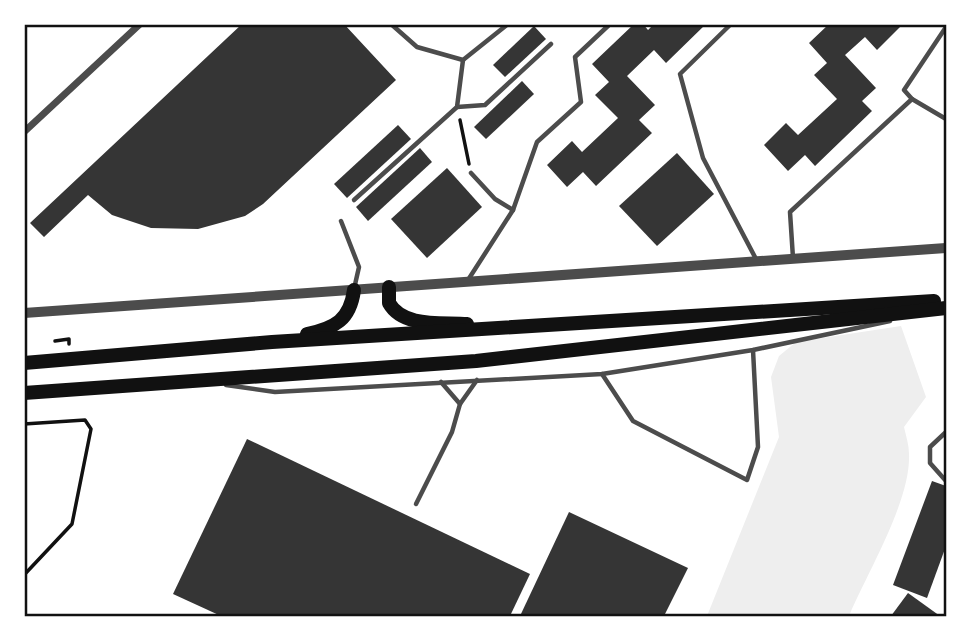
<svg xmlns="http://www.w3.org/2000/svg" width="971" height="641" font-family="'Noto Serif',serif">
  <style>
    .green { fill: #eee }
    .building { fill: #353535 }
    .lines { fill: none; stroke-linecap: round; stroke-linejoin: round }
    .path { stroke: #111; stroke-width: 3.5 }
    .service { stroke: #4c4c4c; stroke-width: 4.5 }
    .minor { stroke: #4c4c4c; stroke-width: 7 }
    .tertiary { stroke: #4c4c4c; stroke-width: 10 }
    .primary { stroke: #111; stroke-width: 14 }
    .neatline { fill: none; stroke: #111; stroke-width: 2.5 }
  </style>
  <rect width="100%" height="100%" fill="#fff"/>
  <path class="green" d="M901,326L926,397L904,427C906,436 909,445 909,454C911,501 867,573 849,616H707L779,437L771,377L779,356L796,342Z"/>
  <g class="building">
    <polygon points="242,24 344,24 396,80 263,204 245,216 198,229 151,228 112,215 88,195 44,237 30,223"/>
    <polygon points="634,24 643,24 648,30 654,24 706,24 666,63 654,50 627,76 655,105 639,120 652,133 596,186 583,172 567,187 547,165 572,141 582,152 618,118 595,95 609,82 592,64"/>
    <polygon points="829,24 903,24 877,50 865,37 845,55 876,88 862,101 872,111 815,166 805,155 788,171 764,145 786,123 798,135 837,99 814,75 827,63 809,43"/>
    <polygon points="534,26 546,39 505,77 493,65"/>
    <polygon points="522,81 534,94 486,139 474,127"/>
    <polygon points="398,125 411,139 347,198 334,184"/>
    <polygon points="420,148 432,162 368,221 356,207"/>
    <polygon points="677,153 714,194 657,246 619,206"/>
    <polygon points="447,168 482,207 427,258 391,219"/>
    <polygon points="247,439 530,574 510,616 221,616 173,594"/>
    <polygon points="932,481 946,486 946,546 927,598 893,585"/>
    <polygon points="569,512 688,568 664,616 520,616"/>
    <polygon points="908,593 940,616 891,616"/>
  </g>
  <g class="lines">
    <g class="path">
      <polyline points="460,120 469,164"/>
      <polyline points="55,341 69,339 69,344"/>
      <polyline points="24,424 85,420 91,429 72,524 24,575"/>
    </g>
    <g class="service">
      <polyline points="391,24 417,47 463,60 508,24"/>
      <polyline points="731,24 680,74 703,158 756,259"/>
      <polyline points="912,99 946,119"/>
      <polyline points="457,107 485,105 551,44"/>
      <polyline points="471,173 495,199 513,210"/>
      <polyline points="354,200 457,107 463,60"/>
      <polyline points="341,221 359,267 354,289"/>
      <polyline points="793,258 790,212 912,99 904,90 946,27"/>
      <polyline points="468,280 513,210 537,142 581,102 575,57 610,24"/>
      <polyline points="602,374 633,421 747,480 758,447 753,350"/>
      <polyline points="441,382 460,404"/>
      <polyline points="226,385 275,392 602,374 753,350 890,321"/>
      <polyline points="946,432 930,447 930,463 946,481"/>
      <polyline points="416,504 452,432 460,404 477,380"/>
    </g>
    <polyline class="minor" points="24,132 140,24"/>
    <polyline class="tertiary" points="24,313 946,248"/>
    <g class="primary">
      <path d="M389,287V303C403,328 442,322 467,324"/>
      <path d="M307,334C335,328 350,320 354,290"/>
      <polyline points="24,363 272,342 934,301"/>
      <polyline points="24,393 476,361 946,308"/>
    </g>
  </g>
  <rect width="971" height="641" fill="none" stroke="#ffffff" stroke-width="52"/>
  <rect x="26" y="26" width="919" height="589" class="neatline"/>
</svg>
